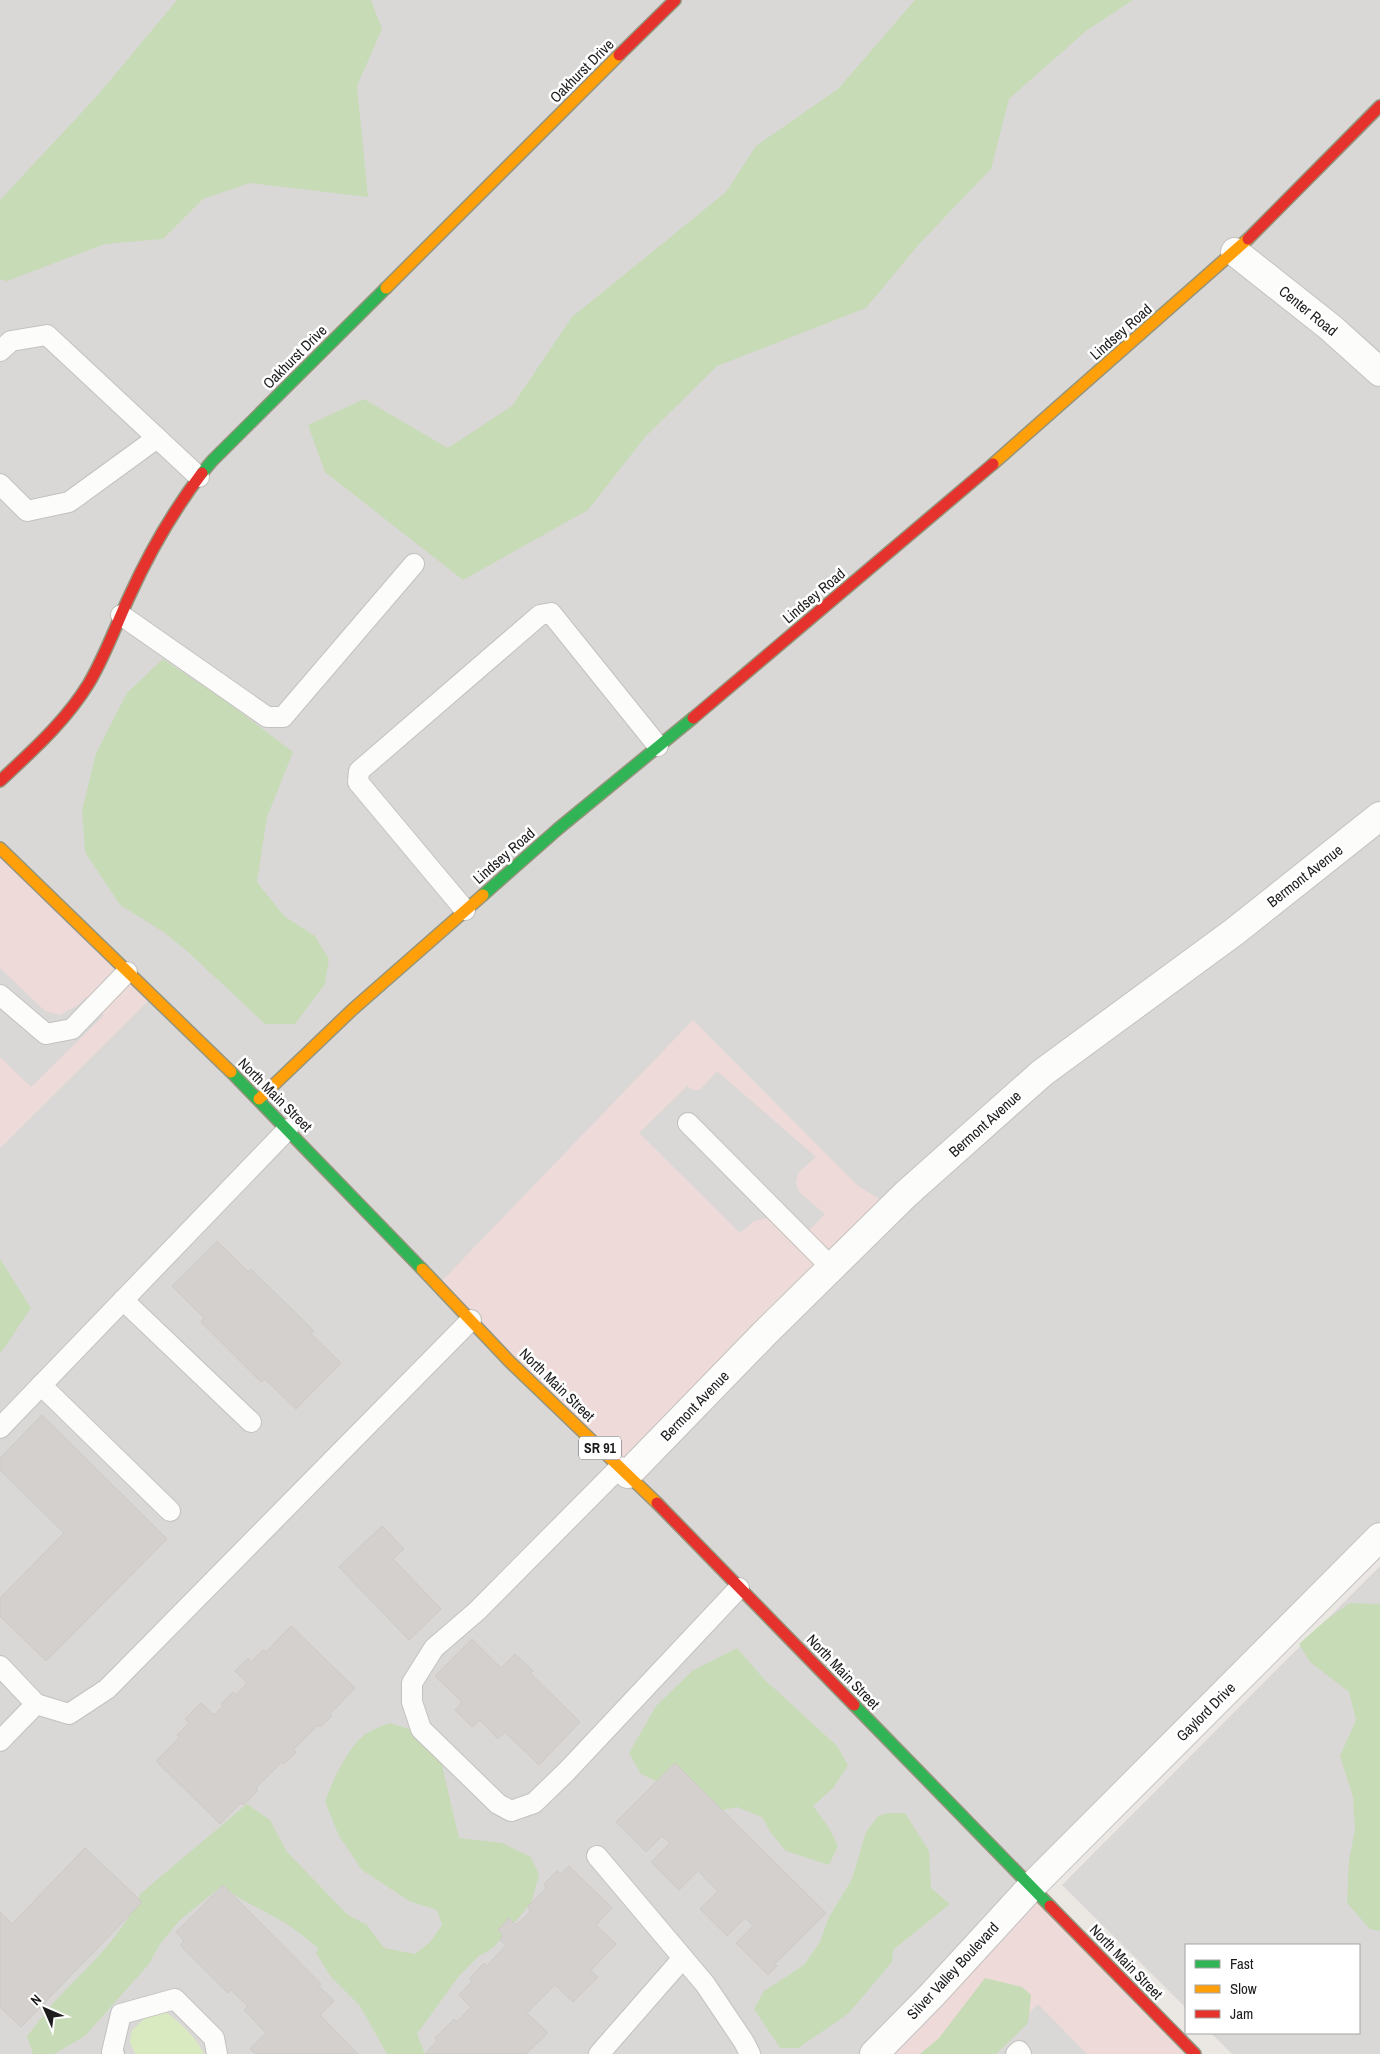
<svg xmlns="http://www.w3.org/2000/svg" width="1380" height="2054" font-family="'Archivo Narrow',sans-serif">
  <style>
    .residential { fill: #dad8d6 }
    .commercial { fill: #eedad8 }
    .religious { fill: #d9d8d6 }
    .grass { fill: #daeac0 }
    .forest { fill: #c7dbb7 }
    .building { fill: #d3d0cd; stroke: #cec9c5 }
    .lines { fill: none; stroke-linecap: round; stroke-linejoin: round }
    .lane-casing { stroke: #c3c2c0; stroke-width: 22 }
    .street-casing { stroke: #c3c2c0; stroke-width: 30 }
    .fast-casing { stroke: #95947c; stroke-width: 14 }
    .slow-casing { stroke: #95947c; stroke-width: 14 }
    .jam-casing { stroke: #95947c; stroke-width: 14 }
    .lane { stroke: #fcfcfb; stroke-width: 20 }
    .street { stroke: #fcfcfb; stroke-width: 28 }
    .fast { stroke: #30b455; stroke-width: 11 }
    .slow { stroke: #ff9f0a; stroke-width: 11 }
    .jam { stroke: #e5322d; stroke-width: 11 }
    .labels { text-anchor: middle; stroke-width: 5; stroke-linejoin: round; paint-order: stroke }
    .shield { fill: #fff; stroke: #606060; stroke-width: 1 }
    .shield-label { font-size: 14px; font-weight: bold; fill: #1c1c1c }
    .street-label { font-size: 15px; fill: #1c1c1c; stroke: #fff }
  </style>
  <rect width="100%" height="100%" fill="#ebe8e4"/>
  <g class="residential">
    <polygon points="0,0 1380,0 1380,1537 874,2054 0,2054 0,1148 151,998 0,845"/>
    <polygon points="1380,1566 1380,2054 1232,2054 1211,2033 1359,2033 1359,1945 1186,1945 1186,2008 1062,1885"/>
  </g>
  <g class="commercial">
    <polygon points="0,848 153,996 0,1148"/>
    <polygon points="693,1020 858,1186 892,1207 628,1474 437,1286"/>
    <polygon points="1032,1886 1195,2054 874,2054"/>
  </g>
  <g class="religious">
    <polygon points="528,578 645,712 626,729 624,723 559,645 545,639 535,642 388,771 383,781 410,816 419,831 458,873 430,897 429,885 420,879 394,900 284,795 474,614"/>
    <polygon points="0,968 45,1011 60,1015 78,1005 86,997 104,1015 31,1087 0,1057"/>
    <polygon points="717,1071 816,1157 798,1173 796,1184 800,1193 825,1214 794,1246 778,1225 767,1218 754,1221 740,1233 639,1133 687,1086 693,1090 700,1090"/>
    <polygon points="233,1154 267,1188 161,1301 287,1428 272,1445 263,1439 167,1537 42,1415 0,1458 0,1392"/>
    <polygon points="416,1338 448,1371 397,1423 423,1450 103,1775 80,1756 61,1775 30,1742 39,1731 36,1726 19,1744 36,1761 0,1798 0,1631 40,1669 41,1684 51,1697 63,1702 82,1687 61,1669 190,1536 212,1558 227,1542 205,1522 347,1377 368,1397 406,1358"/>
    <polygon points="575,1496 588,1512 578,1524 599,1543 505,1638 505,1648 513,1655 501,1666 472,1637 465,1643 459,1637 427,1671 419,1689 421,1708 429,1724 503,1798 521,1799 534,1792 550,1776 555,1766 549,1756 572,1732 580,1738 591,1737 700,1624 712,1636 648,1699 627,1740 579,1792 568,1784 530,1821 520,1825 494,1819 471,1841 387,1748 405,1717 402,1696 407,1673 425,1650"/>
    <polygon points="0,1501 21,1521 0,1541"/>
    <polygon points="1038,2004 1087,2054 988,2054"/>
  </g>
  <path class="grass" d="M162,2010C178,2020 196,2037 204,2054H135L130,2042L132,2030L153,2011Z"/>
  <g class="forest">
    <polygon points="177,0 371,0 382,29 357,86 368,197 250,183 203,199 163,239 105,244 7,281 0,279 0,200 97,96"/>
    <polygon points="915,0 1133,0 1086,31 1009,99 991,169 920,243 866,308 717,366 645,437 588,510 463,580 325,472 308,425 364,399 448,448 512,406 572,317 726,192 756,146 838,89"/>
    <polygon points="163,659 227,702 293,752 267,817 257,882 284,916 315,936 329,959 325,984 295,1024 265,1024 187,951 165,933 120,905 85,852 82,811 96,753 127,693"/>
    <polygon points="0,1259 31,1308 0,1354"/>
    <polygon points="1350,1603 1380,1604 1380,1931 1370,1929 1347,1903 1349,1860 1355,1830 1353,1797 1340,1756 1356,1720 1349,1692 1310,1662 1299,1644 1326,1620"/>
    <polygon points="737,1648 764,1679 837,1746 848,1765 834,1787 813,1806 829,1828 838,1846 829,1865 786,1851 771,1833 762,1817 737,1807 710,1813 673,1789 641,1774 629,1753 656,1706 692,1671"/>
    <path d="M389,1723L420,1732L439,1753L459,1838L502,1843L531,1857L539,1875L531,1903L493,1948L479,1956L459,1976L417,2034L425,2054H387L360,2006L331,1977L316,1953L318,1948C303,1935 287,1923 269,1914C253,1905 237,1899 223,1885L180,1920L160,1944L149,1964L85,2036L54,2054H33L27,2036C38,2023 47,2009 59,1997C90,1964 123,1936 140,1894L247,1804L270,1820L287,1852L348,1915L367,1925L384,1948L415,1954L430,1942L442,1925L437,1910L409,1901L362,1870L339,1836L325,1802C332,1781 348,1746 367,1733C374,1729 382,1726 389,1723Z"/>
    <polygon points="887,1813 905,1813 929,1851 931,1888 950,1904 893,1950 892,1962 848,2014 798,2048 780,2048 754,2009 764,1991 804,1965 820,1942 829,1917 852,1879 866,1832 878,1816"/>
    <polygon points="985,1978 1022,1987 1031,1995 1028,2023 996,2054 920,2054 939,2038"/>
  </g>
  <g class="building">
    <polygon points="217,1241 248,1272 251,1269 314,1331 311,1334 341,1363 296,1409 265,1379 261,1382 201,1322 204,1318 172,1286"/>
    <polygon points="42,1415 167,1539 46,1661 0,1616 0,1598 64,1533 0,1470 0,1458"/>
    <polygon points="382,1526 404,1549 393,1559 441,1609 409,1640 339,1567"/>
    <polygon points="291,1626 355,1688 330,1714 332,1716 320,1727 318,1725 293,1750 296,1752 284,1764 282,1762 256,1788 258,1790 244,1805 241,1803 220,1824 156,1761 180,1737 177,1735 189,1723 185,1719 201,1703 214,1715 223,1706 221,1704 233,1692 236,1695 247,1683 235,1671 248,1658 251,1662 263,1650 266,1652"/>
    <polygon points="472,1639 501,1668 515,1654 533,1671 530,1673 580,1722 539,1765 505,1732 498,1739 480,1720 472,1727 455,1710 462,1702 435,1676"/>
    <polygon points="675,1763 826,1913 775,1964 777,1966 768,1975 736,1943 753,1926 745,1918 727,1936 700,1909 718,1891 698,1871 679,1890 651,1862 670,1843 662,1836 646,1852 616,1822"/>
    <polygon points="85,1848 142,1902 21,2027 0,2007 0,1912 12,1924"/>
    <polygon points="569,1866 612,1908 596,1925 616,1944 591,1970 598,1977 573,2002 555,1985 527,2013 548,2033 526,2054 425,2054 437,2041 435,2038 454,2019 457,2022 471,2007 459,1995 472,1981 470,1978 484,1963 487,1966 506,1945 500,1940 503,1935 498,1930 509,1918 516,1925 530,1912 528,1906 546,1888 544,1884 557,1871 561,1874"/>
    <polygon points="223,1885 321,1984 319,1986 334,2001 320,2015 358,2054 255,2054 250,2049 266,2033 244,2010 248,2006 231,1990 228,1993 180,1945 184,1941 176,1932"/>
  </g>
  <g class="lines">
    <g class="lane-casing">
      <g id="lane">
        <polyline points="0,351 11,341 47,335 199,477"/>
        <polyline points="0,484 27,511 69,502 157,438"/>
        <polyline points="121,615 267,717 283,717 414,564"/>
        <polyline points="465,910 358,782 359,771 540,615 551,613 658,746"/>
        <polyline points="0,995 46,1034 72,1029 127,972"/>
        <polyline points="688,1123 831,1267"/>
        <polyline points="123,1300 251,1422"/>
        <polyline points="41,1385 170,1511"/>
        <polyline points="0,1428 288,1129"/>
        <polyline points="620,1467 477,1611 434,1648 412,1683 412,1702 421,1729 498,1804 511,1811 534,1803 567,1771 739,1588"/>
        <polyline points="0,1666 36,1704"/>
        <polyline points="0,1741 36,1704 69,1714 107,1689 471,1320"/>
        <polyline points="597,1856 705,1984 744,2042 750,2054"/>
        <polyline points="114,2054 112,2052 121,2014 175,1999 214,2038 217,2054"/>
        <polyline points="599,2054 683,1958"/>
        <polyline points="1016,2054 1019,2051 1021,2054"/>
      </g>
    </g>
    <g class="street-casing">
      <g id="street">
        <polyline points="1235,252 1331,328 1380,372"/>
        <polyline points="628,1474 764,1334 906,1194 1042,1073 1234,932 1380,816"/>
        <polyline points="874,2054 932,1995 1032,1886 1380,1537"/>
      </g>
    </g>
    <g class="fast-casing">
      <g id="fast">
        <polyline points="202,473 212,461 386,288"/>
        <polyline points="483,895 559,828 693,718"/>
        <polyline points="231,1072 422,1269"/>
        <polyline points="854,1705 1050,1906"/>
      </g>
    </g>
    <g class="slow-casing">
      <g id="slow">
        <polyline points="386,288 619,55"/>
        <polyline points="993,464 1248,239"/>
        <polyline points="0,848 231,1072"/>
        <polyline points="259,1099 352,1010 483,895"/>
        <polyline points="422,1269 509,1361 657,1503"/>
      </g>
    </g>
    <g class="jam-casing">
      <g id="jam">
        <polyline points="619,55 675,0"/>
        <polyline points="1248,239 1380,106"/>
        <polyline points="693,718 993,464"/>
        <path d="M0,781C32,751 66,721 89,683C105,656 116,625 129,597C149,553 173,511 202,473"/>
        <polyline points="657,1503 854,1705"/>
        <polyline points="1050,1906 1195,2054"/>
      </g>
    </g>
    <use href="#lane" class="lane"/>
    <use href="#street" class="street"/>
    <use href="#fast" class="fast"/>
    <use href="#slow" class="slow"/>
    <use href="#jam" class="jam"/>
  </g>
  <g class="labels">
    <rect class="shield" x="579" y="1436.5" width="42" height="23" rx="4"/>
    <g class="shield-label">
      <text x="600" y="1453">SR 91</text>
    </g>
    <g class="street-label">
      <text transform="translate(582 71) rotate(-45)" y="5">Oakhurst Drive</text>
      <text transform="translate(1308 311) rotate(39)" y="5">Center Road</text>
      <text transform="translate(1121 332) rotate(-41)" y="5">Lindsey Road</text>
      <text transform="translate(295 357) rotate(-45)" y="5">Oakhurst Drive</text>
      <text transform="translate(814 596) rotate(-40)" y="5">Lindsey Road</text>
      <text transform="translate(504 856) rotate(-41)" y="5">Lindsey Road</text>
      <text transform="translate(1305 876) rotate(-38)" y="5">Bermont Avenue</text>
      <text transform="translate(275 1095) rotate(45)" y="5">North Main Street</text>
      <text transform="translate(985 1124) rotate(-42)" y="5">Bermont Avenue</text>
      <text transform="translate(557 1385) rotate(44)" y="5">North Main Street</text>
      <text transform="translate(695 1406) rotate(-46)" y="5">Bermont Avenue</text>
      <text transform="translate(843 1672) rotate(46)" y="5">North Main Street</text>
      <text transform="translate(1206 1712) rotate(-45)" y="5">Gaylord Drive</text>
      <text transform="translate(1126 1962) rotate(46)" y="5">North Main Street</text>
      <text transform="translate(953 1971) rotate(-47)" y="5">Silver Valley Boulevard</text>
    </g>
  </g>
  <rect x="1185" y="1944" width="175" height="90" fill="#ffffff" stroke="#a4a4a4"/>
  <rect x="1195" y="1960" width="25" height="8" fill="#30b455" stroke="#a4a4a4"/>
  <text x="1230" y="1969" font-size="15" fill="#1c1c1c">Fast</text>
  <rect x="1195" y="1985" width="25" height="8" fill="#ff9f0a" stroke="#a4a4a4"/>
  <text x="1230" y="1994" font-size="15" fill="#1c1c1c">Slow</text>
  <rect x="1195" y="2010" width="25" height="8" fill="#e5322d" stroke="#a4a4a4"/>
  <text x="1230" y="2019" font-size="15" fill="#1c1c1c">Jam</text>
  <g transform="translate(45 2009) rotate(315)" stroke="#ffffff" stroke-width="4" paint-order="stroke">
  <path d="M0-4L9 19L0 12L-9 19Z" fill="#1c1c1c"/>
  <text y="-8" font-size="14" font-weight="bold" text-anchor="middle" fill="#1c1c1c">N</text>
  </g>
</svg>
